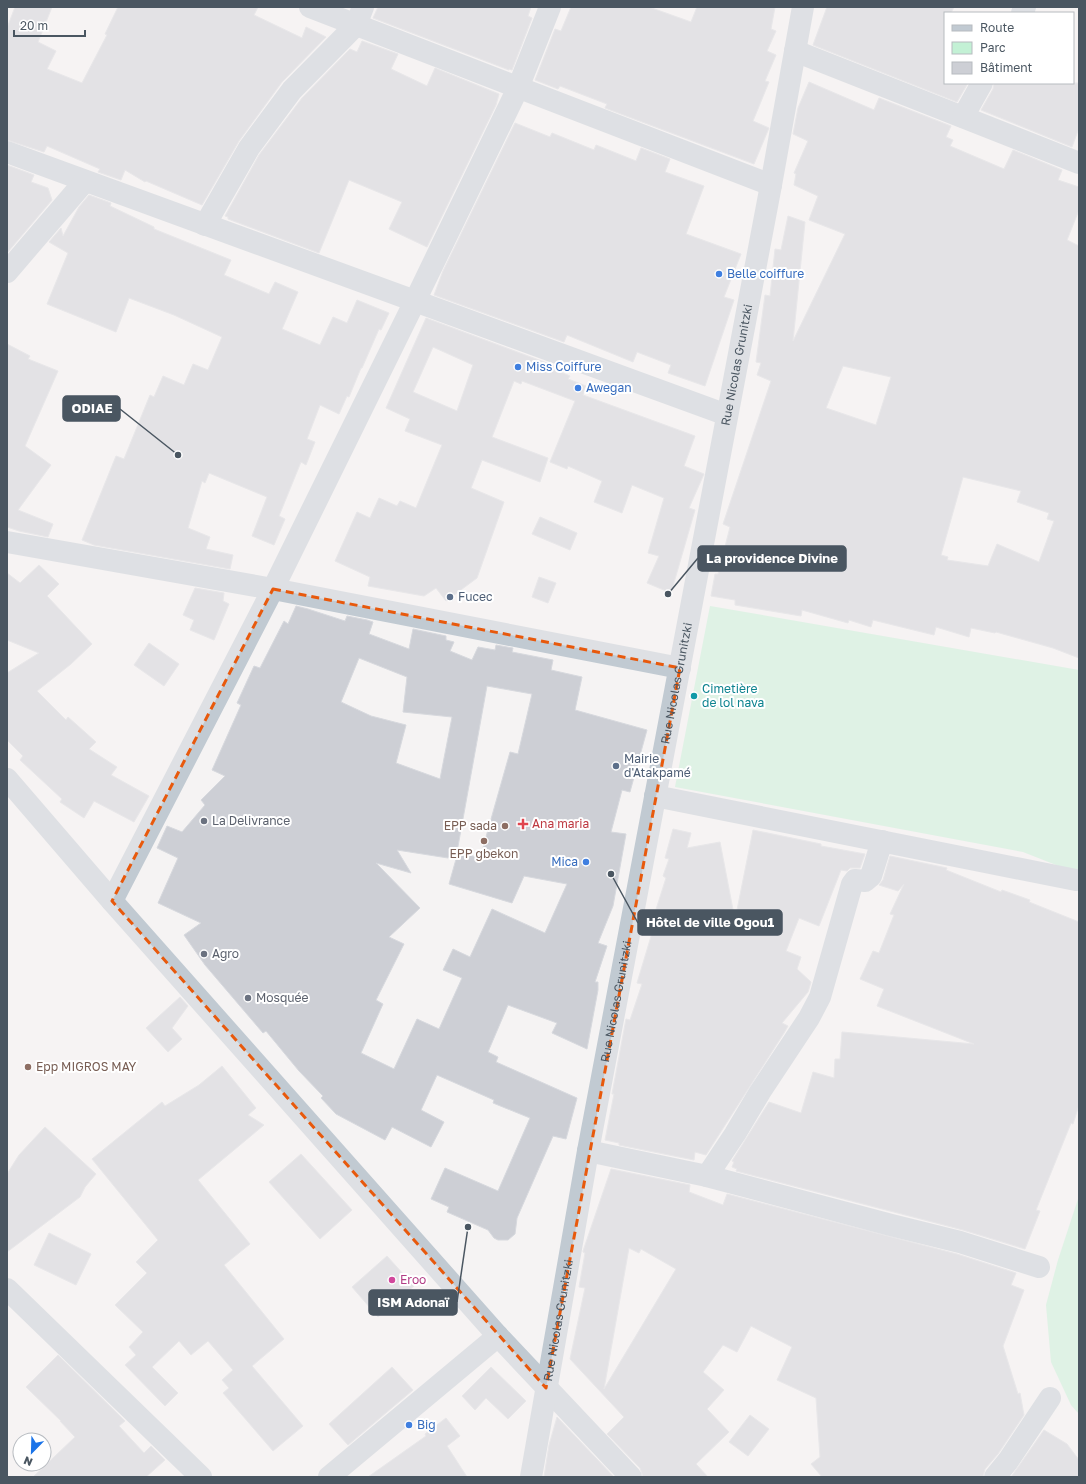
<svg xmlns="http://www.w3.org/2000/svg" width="1086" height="1484" font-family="'Golos Text',sans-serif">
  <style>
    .green { fill: #c3f1d5 }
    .building { fill: #cdcfd5; stroke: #d7d9de; fill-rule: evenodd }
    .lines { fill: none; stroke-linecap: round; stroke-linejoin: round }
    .minor { stroke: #c1cad2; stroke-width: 22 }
    .marked { fill: none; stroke: #e8590c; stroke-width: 3; stroke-dasharray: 8 5; stroke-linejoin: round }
    .shop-dot { fill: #3f7fe0; stroke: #fff; stroke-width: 1.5 }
    .service-dot { fill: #5c6f8a; stroke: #fff; stroke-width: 1.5 }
    .culture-dot { fill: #0f9aa8; stroke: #fff; stroke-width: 1.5 }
    .worship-dot { fill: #6b7280; stroke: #fff; stroke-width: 1.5 }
    .health-dot { fill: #e0444e; stroke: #fff; stroke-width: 1.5 }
    .education-dot { fill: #8d6e63; stroke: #fff; stroke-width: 1.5 }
    .hotel-dot { fill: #d1479c; stroke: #fff; stroke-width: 1.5 }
    .labels { text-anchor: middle; stroke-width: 4; stroke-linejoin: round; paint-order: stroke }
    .shop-label { font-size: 12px; fill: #366cbe; stroke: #fff; text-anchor: start }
    .street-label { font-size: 12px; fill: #4a5661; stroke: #fff }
    .service-label { font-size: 12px; fill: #4e5e75; stroke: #fff; text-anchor: start }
    .culture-label { font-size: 12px; fill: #0d838f; stroke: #fff; text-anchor: start }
    .worship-label { font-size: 12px; fill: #5b616d; stroke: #fff; text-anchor: start }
    .health-label { font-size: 12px; fill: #be3a42; stroke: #fff; text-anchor: start }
    .education-label { font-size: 12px; fill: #785e54; stroke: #fff; text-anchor: end }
    .hotel-label { font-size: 12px; fill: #b23c85; stroke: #fff; text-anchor: start }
    .leader { fill: none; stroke: #4a5661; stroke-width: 1.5 }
    .callout-dot { fill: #4a5661; stroke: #fff; stroke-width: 1.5 }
    .callout { fill: #4a5661; stroke: #4a5661; stroke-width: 1.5 }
    .callout-label { font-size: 13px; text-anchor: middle; font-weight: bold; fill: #fff }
  </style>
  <rect width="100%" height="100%" fill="#f5f3f3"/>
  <g class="green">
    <polygon points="710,606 1079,670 1079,874 1023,852 675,787"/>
    <polygon points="1079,1196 1079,1414 1071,1405 1051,1362 1046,1305 1058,1260"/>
  </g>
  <g class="building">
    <polygon points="15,7 52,7 38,42 56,51 47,69 82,83 107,35 105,34 118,7 258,7 254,15 302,38 306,27 326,37 282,82 239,141 202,205 146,181 145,182 125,170 121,180 98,172 100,169 47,146 44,152 7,140 7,28"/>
    <polygon points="378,7 531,7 528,16 532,18 512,70 509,69 509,70 373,18"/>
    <polygon points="571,7 649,7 691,22 697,7 775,7 771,29 776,31 767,51 776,55 765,81 769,82 753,121 769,128 754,164 605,108 607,104 560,86 558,89 535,80 555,29 561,31"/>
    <polygon points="827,7 954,7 951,13 945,13 945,83 968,83 957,102 813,45"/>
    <polygon points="362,41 398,54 391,69 427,86 435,68 499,94 496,105 427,247 389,229 402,202 349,180 319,253 228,219 228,217 225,216 259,155 302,98 350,49 357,52"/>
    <path d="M809,82L874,110L879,98L951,126L946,137L953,140L950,146L1004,169L1013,150L1062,170L1058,180L1079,187V210L1067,240L1079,246V658L1053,648L996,632L995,633L971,628L969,637L936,627L934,635L873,620L871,627L849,620L848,623L802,610L801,616L735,605V600L711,596L715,574H718L730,527L723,524L771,381L757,375L761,363L756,362L765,295L770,296L775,249L781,250L788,216L805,222L793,341L845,234L809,220L818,196L794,185L796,174L794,173L808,141L793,134L798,108ZM843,366L891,377L876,425L826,408ZM963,477L1021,491L1017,502L1049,513L1047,519L1054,521L1039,562L997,544L988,566L947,560L948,557L941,555Z"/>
    <polygon points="994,83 1079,83 1079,128 1072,147 981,110 993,89"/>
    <polygon points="515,123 550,137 552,133 594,150 596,145 636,161 641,148 670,159 665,172 704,186 686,234 741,254 724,297 734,300 705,386 668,373 671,365 637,352 633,362 567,335 564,342 434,295 443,271"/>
    <polygon points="7,165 34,175 31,182 48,188 52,200 7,253"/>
    <polygon points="89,195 111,203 110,206 154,227 154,229 231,260 224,275 269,294 275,282 298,292 282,329 320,345 333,317 347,323 357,300 389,313 381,330 379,329 362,368 361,368 349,397 347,396 339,414 320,405 307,439 315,442 306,465 301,462 279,516 285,519 274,545 252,536 267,497 209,473 205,483 202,481 188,528 210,537 206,549 233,555 230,569 94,545 82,540 116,456 124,459 150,395 154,397 163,376 184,385 193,364 208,370 222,337 174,315 129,298 116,332 47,304 68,253 49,242 61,228 63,236 79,207"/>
    <path d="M426,318L555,366L554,369L570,376L568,379L586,386L583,395L695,436L684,466L704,474L689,508L695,510L671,593L647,583L659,556L648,553L664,498L632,485L622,513L594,502L602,481L568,466L567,469L550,462L575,401L522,381L521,384L514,381L492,437L548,458L540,482L482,460L471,488L504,502L477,578L446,601L436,588L424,596L368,586L370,577L335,561L357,512L370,518L379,498L397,506L400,501L416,508L442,445L405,431L410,419L386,408ZM433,347L473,365L457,411L413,392Z"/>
    <polygon points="7,344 30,356 28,359 58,371 25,446 51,465 18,510 53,524 48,537 19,531 7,527"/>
    <polygon points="540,517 577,533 570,550 532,534"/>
    <polygon points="39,565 59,584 47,596 92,644 71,664 37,691 66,720 68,717 96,742 89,749 117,767 111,775 149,796 134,822 94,801 84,818 60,802 62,799 20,760 23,756 7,740 7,673 39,653 7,640 7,573 20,583"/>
    <polygon points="539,577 556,583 548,603 532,597"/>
    <polygon points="195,588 224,593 223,601 229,604 214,640 190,630 194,620 183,615"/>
    <path d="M296,606L308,609L345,621L347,616L367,620L373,622L369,634L409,649L413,629L446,636V640L454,642L450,651L472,660L478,647L495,650L496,645L513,648L512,652L553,660L551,670L582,677L575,710L647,730L630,792L622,790L611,832L626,834L613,906L598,943L607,946L595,982H598V990L587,1049L552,1033L557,1023L508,1005L488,1052L498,1057L496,1062L577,1098L566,1139L553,1136L517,1218L515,1234L508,1240H498L494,1238L488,1230L447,1212L449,1207L431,1199L445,1168L498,1191L530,1118L493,1103L494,1100L437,1075L421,1110L444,1122L431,1147L392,1127L385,1140L336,1114L321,1098L323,1096L299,1071L266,1031L263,1033L205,965L184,935L201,923L158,903L178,858L157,848L167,826L182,832L205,805L201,800L225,776L212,770L241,705L237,703L254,666L260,668L284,621L288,624ZM359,658L407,677L403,712L452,717L440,779L396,763L406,725L371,716L341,702ZM487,686L532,694L518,754L510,752L480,858L458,852L449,884L512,903L524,876L567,884L545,933L492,909L470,957L453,949L443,970L462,978L439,1029L417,1019L394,1069L361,1053L383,1004L376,1000L404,944L389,937L420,908L376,863L411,873L397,850L448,858L457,852Z"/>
    <polygon points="149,643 179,664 164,686 134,665"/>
    <polygon points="673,829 691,833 687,848 720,842 735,920 753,830 821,844 821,846 865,854 860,868 850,868 847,871 841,870 819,926 799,918 786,951 801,957 797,969 811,982 808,992 782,1023 788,1026 784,1033 706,1155 695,1152 694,1160 619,1145 619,1143 605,1140 614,1094 612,1094 626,1019 630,1020 642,984 637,983 655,923 652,922 666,878 663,876 669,859 665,858"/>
    <polygon points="890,856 947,868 946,870 1001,892 1002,890 1030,900 1029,902 1079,922 1079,1105 1073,1124 1071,1123 1036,1210 1040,1211 1025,1249 963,1230 736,1171 737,1169 732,1167 734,1162 732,1161 769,1102 801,1113 813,1072 834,1078 835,1059 840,1059 842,1032 974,1044 877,1006 884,989 860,979 873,951 879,953 894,915 890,914 904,884 898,891 879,885 883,880"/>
    <polygon points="180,997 188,1006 172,1028 182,1039 168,1052 146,1028"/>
    <polygon points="222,1066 256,1108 248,1115 264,1125 198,1180 250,1244 224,1265 284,1339 252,1366 303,1426 273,1451 223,1393 229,1388 222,1380 233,1370 208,1341 191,1355 179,1341 152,1367 178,1393 165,1406 125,1365 136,1355 129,1347 143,1332 115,1305 147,1273 136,1262 158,1240 92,1159 162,1102 165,1106 199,1085"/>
    <polygon points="45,1127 96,1174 85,1187 80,1197 7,1252 7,1174 19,1155"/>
    <polygon points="301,1154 352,1210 320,1239 269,1182"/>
    <path d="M611,1169L690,1185L689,1192L723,1205L727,1194L957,1254L1016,1273L1011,1285L1024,1290L1003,1346L1018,1394L1020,1393L1024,1415L998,1454L985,1469L983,1477H822L811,1464L820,1457L816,1398L777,1380L792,1347L751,1326L737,1352L723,1345L703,1372L724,1390L707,1409L729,1432L696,1464L708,1477H643L640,1468L607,1434L624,1417L570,1359L585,1288L579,1287L585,1253L583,1252V1251ZM629,1248L639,1253L641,1249L676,1269L604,1389Z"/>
    <polygon points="49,1233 91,1254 76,1285 34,1265"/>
    <polygon points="387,1256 414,1286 378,1317 352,1287"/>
    <polygon points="58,1355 125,1421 119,1426 144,1453 151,1446 165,1460 146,1477 33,1477 75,1437 60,1421 61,1421 26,1387"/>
    <polygon points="392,1367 413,1390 348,1445 329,1424"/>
    <polygon points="491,1367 526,1401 508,1419 486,1398 475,1410 462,1396"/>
    <polygon points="750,1415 769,1429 748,1456 729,1442"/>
    <polygon points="557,1417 614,1477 544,1477 549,1445"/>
    <polygon points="446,1418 460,1436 447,1446 467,1477 368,1477 426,1436 425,1434"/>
    <polygon points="1044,1430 1067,1444 1079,1460 1079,1477 1011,1477"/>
  </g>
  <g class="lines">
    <g class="minor">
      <polyline points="310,7 771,185"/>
      <polyline points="1022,13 1025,7"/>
      <polyline points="795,51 1079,163"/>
      <polyline points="963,117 982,83"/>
      <polyline points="7,152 727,415"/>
      <polyline points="205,225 249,148 292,90 356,25 363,7"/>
      <polyline points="7,272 85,181"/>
      <polyline points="7,542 273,589 680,668"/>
      <polyline points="7,779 112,901 498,1336 631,1477"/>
      <polyline points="655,796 1076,880"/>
      <polyline points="112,901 273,589 415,301 518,88 550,7"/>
      <polyline points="588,1151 707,1176 891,1225 960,1242 1039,1267"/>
      <polyline points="707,1176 735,1134 760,1092 809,1018 820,997 852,884 855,880 865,881 871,876 882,841"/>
      <polyline points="7,1289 201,1477"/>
      <polyline points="329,1477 498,1336"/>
      <path id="s1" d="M531,1477L588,1151L771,185L803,7"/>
      <polyline points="995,1477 1008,1461 1050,1398"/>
    </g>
  </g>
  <path d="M0 0H1086V1484H0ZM273,589L680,668L546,1388L112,901Z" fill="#f5f3f3" fill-opacity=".55" fill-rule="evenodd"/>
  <path class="marked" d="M273,589L680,668L546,1388L112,901Z"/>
  <g class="shop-dot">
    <circle cx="719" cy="274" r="4"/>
    <circle cx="518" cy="367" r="4"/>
    <circle cx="578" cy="388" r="4"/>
    <circle cx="586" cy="862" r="4"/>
    <circle cx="409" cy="1425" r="4"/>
  </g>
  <g class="service-dot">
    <circle cx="450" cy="597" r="4"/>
    <circle cx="616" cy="766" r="4"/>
  </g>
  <circle class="culture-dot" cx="694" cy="696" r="4"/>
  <g class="worship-dot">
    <circle cx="204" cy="821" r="4"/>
    <circle cx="204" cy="954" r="4"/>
    <circle cx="248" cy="998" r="4"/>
  </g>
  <path class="health-dot" d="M521 818h4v4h4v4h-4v4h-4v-4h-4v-4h4z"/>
  <g class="education-dot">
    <circle cx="505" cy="826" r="4"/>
    <circle cx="484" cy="841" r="4"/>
    <circle cx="28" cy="1067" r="4"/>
  </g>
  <circle class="hotel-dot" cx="392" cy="1280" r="4"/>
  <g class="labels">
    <g class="shop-label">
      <text x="727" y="278">Belle coiffure</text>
      <text x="526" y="371">Miss Coiffure</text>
      <text x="586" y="392">Awegan</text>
      <text x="578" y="866" text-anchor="end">Mica</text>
      <text x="417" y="1429">Big</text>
    </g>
    <g class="street-label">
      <text dy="4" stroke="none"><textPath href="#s1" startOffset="1131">Rue Nicolas Grunitzki</textPath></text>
      <text dy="4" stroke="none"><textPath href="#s1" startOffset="807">Rue Nicolas Grunitzki</textPath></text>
      <text dy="4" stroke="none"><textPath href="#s1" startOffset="483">Rue Nicolas Grunitzki</textPath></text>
      <text dy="4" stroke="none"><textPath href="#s1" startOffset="159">Rue Nicolas Grunitzki</textPath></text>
    </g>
    <g class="service-label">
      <text x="458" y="601">Fucec</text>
      <text x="624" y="763">Mairie<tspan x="624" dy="14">d'Atakpamé</tspan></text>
    </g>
    <g class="culture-label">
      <text x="702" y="693">Cimetière<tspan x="702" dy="14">de lol nava</tspan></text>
    </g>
    <g class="worship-label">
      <text x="212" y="825">La Delivrance</text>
      <text x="212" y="958">Agro</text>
      <text x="256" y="1002">Mosquée</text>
    </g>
    <g class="health-label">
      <text x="532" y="828">Ana maria</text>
    </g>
    <g class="education-label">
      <text x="497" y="830">EPP sada</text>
      <text x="484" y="858" text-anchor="middle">EPP gbekon</text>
      <text x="36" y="1071" text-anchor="start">Epp MIGROS MAY</text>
    </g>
    <g class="hotel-label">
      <text x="400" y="1284">Eroo</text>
    </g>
  </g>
  <path class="leader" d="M178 455L120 409M668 594L698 558M611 874L638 923M468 1227L457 1302"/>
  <g class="callout-dot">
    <circle cx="178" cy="455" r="4"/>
    <circle cx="668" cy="594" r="4"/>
    <circle cx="611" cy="874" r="4"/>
    <circle cx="468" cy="1227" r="4"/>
  </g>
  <g class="callout">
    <rect x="63" y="396" width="57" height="25" rx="4"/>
    <rect x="698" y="546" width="148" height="25" rx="4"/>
    <rect x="638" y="910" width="144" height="25" rx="4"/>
    <rect x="369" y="1290" width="88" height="25" rx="4"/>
  </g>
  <g class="callout-label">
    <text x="92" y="413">ODIAE</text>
    <text x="772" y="563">La providence Divine</text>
    <text x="710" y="927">Hôtel de ville Ogou1</text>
    <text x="413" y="1307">ISM Adonaï</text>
  </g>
  <rect width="1086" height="1484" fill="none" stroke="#4a5661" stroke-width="16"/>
  <rect x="944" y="12" width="130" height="72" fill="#ffffff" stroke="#b7bbc0"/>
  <rect x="952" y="25" width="20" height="6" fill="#c1cad2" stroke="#b7bbc0"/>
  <text x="980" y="32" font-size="12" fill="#4a5661">Route</text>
  <rect x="952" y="42" width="20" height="12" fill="#c3f1d5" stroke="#b7bbc0"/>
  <text x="980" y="52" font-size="12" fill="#4a5661">Parc</text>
  <rect x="952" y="62" width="20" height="12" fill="#cdcfd5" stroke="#b7bbc0"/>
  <text x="980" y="72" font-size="12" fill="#4a5661">Bâtiment</text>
  <g transform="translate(32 1452) rotate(203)"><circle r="19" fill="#ffffff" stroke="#b7bbc0"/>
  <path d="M0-3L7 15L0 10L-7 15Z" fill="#1a73e8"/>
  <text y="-6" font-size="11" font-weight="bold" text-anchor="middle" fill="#4a5661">N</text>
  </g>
  <path d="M14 30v6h71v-6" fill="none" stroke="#4a5661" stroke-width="2"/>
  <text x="20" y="30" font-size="12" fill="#4a5661" stroke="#ffffff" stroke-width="3" paint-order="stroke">20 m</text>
</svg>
